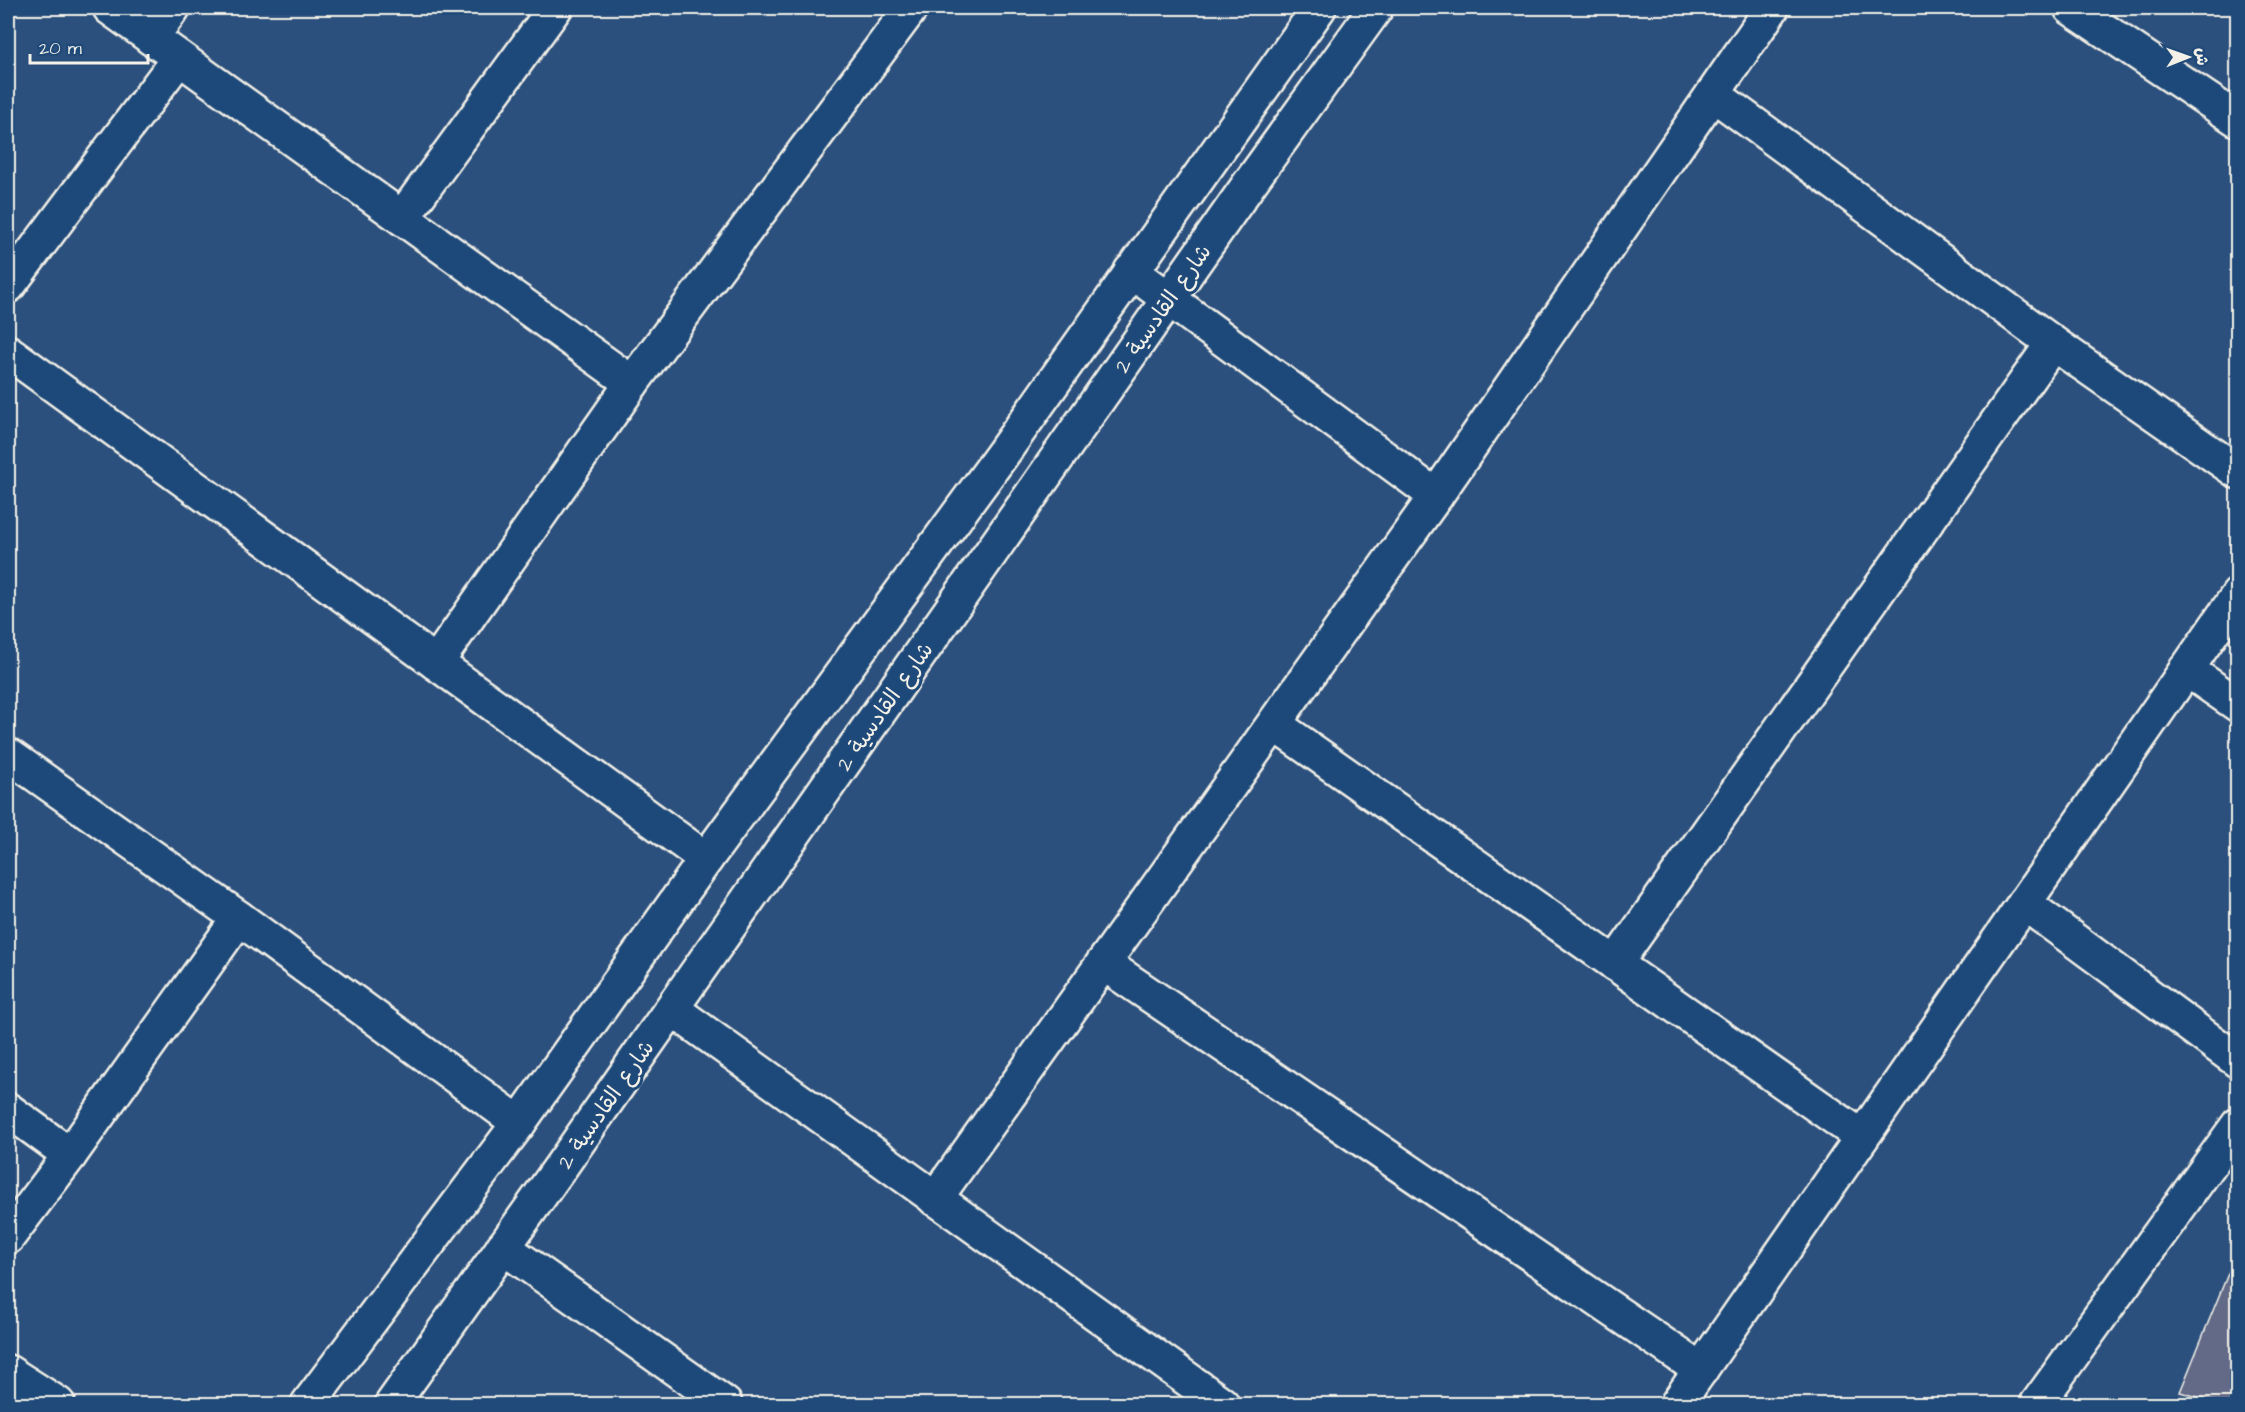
<svg xmlns="http://www.w3.org/2000/svg" width="2245" height="1412" font-family="'Architects Daughter','Playpen Sans Arabic',sans-serif">
  <style>
    .building { fill: #626a88; stroke: #f4f1e8; stroke-width: 1.5 }
    .lines { fill: none; stroke-linecap: round; stroke-linejoin: round }
    .street-casing { stroke: #f4f1e8; stroke-width: 38 }
    .secondary-casing { stroke: #f4f1e8; stroke-width: 38 }
    .street { stroke: #1f4a7a; stroke-width: 33 }
    .secondary { stroke: #1f4a7a; stroke-width: 33 }
    .labels { text-anchor: middle; stroke-width: 6; stroke-linejoin: round; paint-order: stroke }
    .street-label { font-size: 22px; fill: #f4f1e8; stroke: #1f4a7a }
  </style>
  <rect width="100%" height="100%" fill="#2c507d"/>
  <filter id="ink" filterUnits="userSpaceOnUse"><feTurbulence type="fractalNoise" baseFrequency=".0167" numOctaves="2"/><feDisplacementMap in="SourceGraphic" scale="12" xChannelSelector="R" yChannelSelector="G"/><feConvolveMatrix kernelMatrix="1 2 1 2 8 2 1 2 1" color-interpolation-filters="sRGB"/></filter>
  <g filter="url(#ink)">
    <polygon class="building" points="2238,1249 2238,1404 2223,1404 2180,1392"/>
    <g class="lines">
      <g class="street-casing">
        <g id="street">
          <polyline points="110,8 632,383 436,663"/>
          <polyline points="2071,8 2238,120"/>
          <polyline points="151,38 173,8"/>
          <polyline points="1713,94 2053,343 2238,472"/>
          <polyline points="402,218 555,8"/>
          <polyline points="1131,271 1436,496"/>
          <polyline points="8,286 179,58"/>
          <polyline points="632,383 911,8"/>
          <polyline points="2186,669 2238,705"/>
          <polyline points="1274,724 1862,1137"/>
          <polyline points="8,755 239,918 70,1155"/>
          <polyline points="2024,903 2238,1061"/>
          <polyline points="239,918 519,1123"/>
          <polyline points="1103,963 1701,1370"/>
          <polyline points="1615,964 2053,343"/>
          <polyline points="672,1009 1222,1404"/>
          <polyline points="8,1110 70,1155 8,1237"/>
          <polyline points="935,1199 1436,496 1772,8"/>
          <polyline points="503,1247 725,1404"/>
          <polyline points="8,1372 58,1404"/>
          <polyline points="1677,1404 2238,595"/>
          <polyline points="2037,1404 2238,1125"/>
        </g>
      </g>
      <g class="secondary-casing">
        <g id="secondary">
          <polyline points="8,352 706,859"/>
          <polyline points="308,1404 519,1123 706,859 1001,456 1319,8"/>
          <polyline points="392,1404 562,1165 1247,187 1376,8"/>
        </g>
      </g>
      <use href="#street" class="street"/>
      <use href="#secondary" class="secondary"/>
    </g>
  </g>
  <g class="labels">
    <g class="street-label">
      <text transform="translate(1162 308) rotate(-55)" y="8">شارع القادسية 2</text>
      <text transform="translate(884 706) rotate(-55)" y="8">شارع القادسية 2</text>
      <text transform="translate(605 1104) rotate(-55)" y="8">شارع القادسية 2</text>
    </g>
  </g>
  <rect width="2245" height="1412" fill="none" stroke="#1f4a7a" stroke-width="30"/>
  <rect x="15" y="15" width="2215" height="1382" fill="none" stroke="#f4f1e8" stroke-width="2" filter="url(#ink)"/>
  <g transform="translate(2188 57) rotate(89)" stroke="#1f4a7a" stroke-width="4.5" paint-order="stroke">
  <path d="M0-4.5L10 22L0 15L-10 22Z" fill="#f4f1e8"/>
  <text y="-9" font-size="16" font-weight="bold" text-anchor="middle" fill="#f4f1e8">ش</text>
  </g>
  <path d="M30 54v9h118v-9" fill="none" stroke="#f4f1e8" stroke-width="3"/>
  <text x="39" y="54" font-size="18" fill="#f4f1e8" stroke="#1f4a7a" stroke-width="4.5" paint-order="stroke">20 m</text>
</svg>
